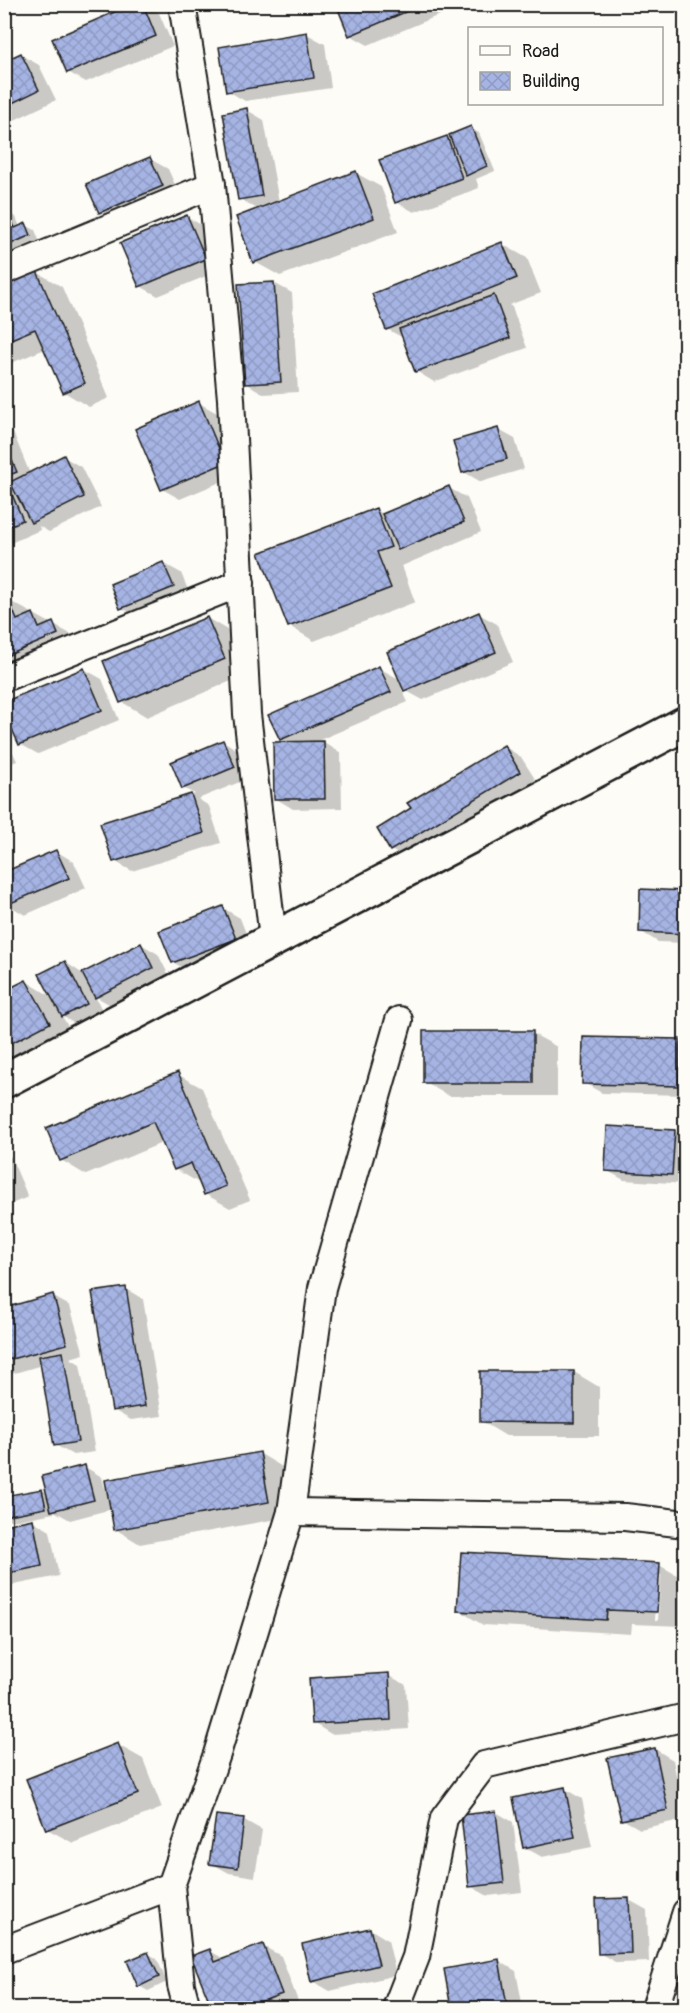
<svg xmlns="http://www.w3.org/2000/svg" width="690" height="2013" font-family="Pangolin,sans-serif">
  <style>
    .shadow { fill: #0003; fill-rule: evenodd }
    .building { fill: url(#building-cross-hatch); stroke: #1c1c1c; stroke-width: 1.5 }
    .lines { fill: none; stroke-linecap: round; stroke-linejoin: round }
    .street-casing { stroke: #1c1c1c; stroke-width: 30 }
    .secondary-casing { stroke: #1c1c1c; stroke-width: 38 }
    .street { stroke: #fdfcf7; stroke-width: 26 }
    .secondary { stroke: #fdfcf7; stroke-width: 33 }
  </style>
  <defs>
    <pattern id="building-cross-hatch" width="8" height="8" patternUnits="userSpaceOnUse" patternTransform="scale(1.5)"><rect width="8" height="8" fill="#a6b4e4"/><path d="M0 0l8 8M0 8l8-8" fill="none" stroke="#8e9ac3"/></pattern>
  </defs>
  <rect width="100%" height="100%" fill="#fdfcf7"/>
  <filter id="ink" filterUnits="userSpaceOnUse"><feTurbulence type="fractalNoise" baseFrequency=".0167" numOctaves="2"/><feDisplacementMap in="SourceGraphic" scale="12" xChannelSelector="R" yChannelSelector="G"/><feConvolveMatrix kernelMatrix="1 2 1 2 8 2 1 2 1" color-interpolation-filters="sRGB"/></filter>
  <g filter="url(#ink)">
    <g class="shadow">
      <polygon points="137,4 144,4 159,13 173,46 86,82 68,72"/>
      <polygon points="338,4 454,4 456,8 368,45 350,35"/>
      <polygon points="307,34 325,44 331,88 245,101 228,91"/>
      <polygon points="21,55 39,65 56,100 4,125 4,63"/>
      <polygon points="247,110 264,120 279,202 356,173 381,187 398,232 280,276 255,262 259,210 240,199"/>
      <polygon points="470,128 479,133 495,171 476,179 479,188 414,212 396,202 447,137 453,141"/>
      <polygon points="150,159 168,169 180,196 118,222 100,212"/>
      <polygon points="7,212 16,217 20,227 26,225 35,230 39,240 4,255 4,213"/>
      <polygon points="187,217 205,227 223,269 158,296 140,286"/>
      <polygon points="502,244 527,258 541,293 509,305 512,307 527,348 434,382 416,371 405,339 387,329"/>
      <polygon points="37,272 62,287 109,398 89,407 64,392 45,349 4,366 4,286"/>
      <polygon points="274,283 292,293 298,392 264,394 246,383 240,285"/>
      <polygon points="199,403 217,413 242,473 180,499 162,489"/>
      <polygon points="4,427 13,432 30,474 64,457 81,467 101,507 49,532 39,526 40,530 4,546"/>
      <polygon points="497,429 515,439 524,469 481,482 464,472"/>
      <polygon points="449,488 467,498 481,532 402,566 415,602 314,641 289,626 376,510 385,515"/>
      <polygon points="163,563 181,573 191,597 139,618 122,608"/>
      <polygon points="8,600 78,638 4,681 4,601"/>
      <polygon points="479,614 497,624 513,662 423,700 401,688 408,702 315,742 324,742 341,753 342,808 293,809 275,798 287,743 281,739 379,668 401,680"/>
      <polygon points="207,618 232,633 250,673 147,717 122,702"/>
      <polygon points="84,669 102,679 119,720 38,754 20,744"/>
      <polygon points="4,733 17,761 4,766"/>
      <polygon points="223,741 241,752 252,777 198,799 209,806 221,843 132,871 114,861 102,824 195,794 183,788"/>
      <polygon points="504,746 521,757 537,782 409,860 391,850 413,809"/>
      <polygon points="56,851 74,862 86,888 25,915 7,904 4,898 4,874"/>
      <polygon points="686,892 686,943 658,942 640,931"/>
      <polygon points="223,908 240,918 252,949 191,973 173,962"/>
      <polygon points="141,944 158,954 170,978 114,1007 95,996 104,1014 80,1027 62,1016 74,1037 4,1075 4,993 26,981 52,997 65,962 83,974"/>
      <polygon points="532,1033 557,1047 557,1096 449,1096 424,1082"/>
      <polygon points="680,1040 686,1044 686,1095 602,1093 584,1083"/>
      <polygon points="177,1074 202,1088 250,1200 230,1208 205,1194 201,1184 175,1169 164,1142 86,1175 61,1160"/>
      <polygon points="675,1131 686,1137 686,1184 624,1180 606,1170"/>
      <polygon points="4,1154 11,1157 28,1197 4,1207"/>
      <polygon points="126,1289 143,1299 162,1416 131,1420 113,1410"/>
      <polygon points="52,1296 70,1306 84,1354 70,1358 80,1364 95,1452 73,1455 55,1445 42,1365 8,1375 4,1373 4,1309"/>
      <polygon points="574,1372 599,1387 599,1436 506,1436 481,1421"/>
      <polygon points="259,1453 284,1468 293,1516 140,1544 115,1529 112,1509 70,1520 54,1511 54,1513 12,1521 4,1517 4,1498 42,1490 48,1494 85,1467 102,1477 105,1489"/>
      <polygon points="32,1520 50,1531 59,1576 4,1587 4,1526"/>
      <path d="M659,1565L684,1579L682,1626L632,1624L631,1634L483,1625L458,1610ZM658,1575H661L658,1620H655Z"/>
      <polygon points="388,1675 406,1685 409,1729 331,1734 313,1723"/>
      <polygon points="118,1745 143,1759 162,1808 73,1843 47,1829"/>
      <polygon points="655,1749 673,1760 685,1819 640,1829 622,1819"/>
      <polygon points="565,1789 582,1799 592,1847 542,1857 524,1847"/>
      <polygon points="496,1812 513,1822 522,1892 488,1896 470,1886"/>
      <polygon points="217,1816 244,1820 262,1830 255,1877 229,1873 211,1863"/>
      <polygon points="629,1900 647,1910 649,1962 617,1963 599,1953"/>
      <polygon points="370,1929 388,1940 396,1975 330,1991 312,1981"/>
      <polygon points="263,1946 281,1956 299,2004 288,2008 213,2008 193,1956 210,1951 226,1960"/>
      <polygon points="148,1953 157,1959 167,1982 148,1991 139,1986"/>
      <polygon points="499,1961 516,1971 523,2008 452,2008 446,1970"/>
    </g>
    <g class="building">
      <polygon points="133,4 143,4 156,36 67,73 52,39"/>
      <polygon points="336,4 424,4 349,36"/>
      <polygon points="307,32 314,78 226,92 219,47"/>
      <polygon points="21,53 39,90 4,107 4,61"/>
      <polygon points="247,108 262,196 238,200 223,113"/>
      <polygon points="471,126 487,166 466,176 449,135"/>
      <polygon points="447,136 462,178 395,203 379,160"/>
      <polygon points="150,157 163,186 99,213 86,184"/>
      <polygon points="356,171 374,218 253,263 236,217"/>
      <polygon points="7,211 15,228 26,223 31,235 4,247 4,212"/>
      <polygon points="187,215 206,259 139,287 120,243"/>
      <polygon points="502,242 517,278 386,330 372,294"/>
      <polygon points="37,271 85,383 63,393 35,329 4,342 4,284"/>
      <polygon points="274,282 281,382 245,384 238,284"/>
      <polygon points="494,295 510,338 415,372 399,329"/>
      <polygon points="199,401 225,463 161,490 135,429"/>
      <polygon points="498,428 507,459 462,473 453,441"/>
      <polygon points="4,442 17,472 4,477"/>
      <polygon points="64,455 84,497 31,523 10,482"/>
      <polygon points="7,483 23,520 4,528 4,485"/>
      <polygon points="449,486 464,522 398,550 382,514"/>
      <polygon points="376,508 391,547 377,552 391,588 288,627 259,553"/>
      <polygon points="163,562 174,587 120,609 110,584"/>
      <polygon points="8,598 17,620 33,613 39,628 53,622 58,634 4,657 4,600"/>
      <polygon points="479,612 496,652 404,691 387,652"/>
      <polygon points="207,617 225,659 120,703 103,661"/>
      <polygon points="379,666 391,692 280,740 268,715"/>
      <polygon points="84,668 102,710 19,745 4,711 4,702"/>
      <polygon points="223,740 235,767 182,789 171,762"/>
      <polygon points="324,741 325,799 274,799 273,742"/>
      <polygon points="504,745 520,772 390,851 377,829 411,808 407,803"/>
      <polygon points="191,794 204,833 113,862 100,823"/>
      <polygon points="56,850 69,878 6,905 4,872"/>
      <polygon points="640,889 686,891 686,934 639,932"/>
      <polygon points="223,906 236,939 172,963 159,931"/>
      <polygon points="141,943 153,968 95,998 82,973"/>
      <polygon points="65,961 87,1004 62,1017 39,974"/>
      <polygon points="26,980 50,1023 4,1047 4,991"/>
      <rect x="423" y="1031" width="110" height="52"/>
      <polygon points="583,1037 680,1039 679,1086 582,1084"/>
      <polygon points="178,1072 226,1186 204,1195 191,1163 174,1170 153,1122 60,1161 46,1128"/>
      <polygon points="607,1126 675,1130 672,1175 605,1171"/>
      <polygon points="126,1287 145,1406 112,1411 92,1292"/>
      <polygon points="53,1294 67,1344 4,1361 4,1308"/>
      <polygon points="63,1352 78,1442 54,1446 39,1356"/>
      <polygon points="480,1371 574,1371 574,1423 480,1422"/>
      <polygon points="260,1452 269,1502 114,1530 105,1480"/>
      <polygon points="85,1465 94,1500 51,1511 42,1476"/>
      <polygon points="42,1489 46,1508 4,1516 4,1496"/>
      <polygon points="33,1519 42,1566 4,1574 4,1525"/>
      <polygon points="461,1552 660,1563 657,1612 607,1610 606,1620 457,1611"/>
      <polygon points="389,1673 391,1720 312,1724 309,1678"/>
      <polygon points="118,1743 138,1794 46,1830 26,1779"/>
      <polygon points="655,1748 668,1810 621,1820 607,1758"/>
      <polygon points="565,1787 575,1837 523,1848 513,1798"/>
      <polygon points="496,1811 504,1883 469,1887 461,1815"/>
      <polygon points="216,1815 244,1818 238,1868 209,1864"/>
      <polygon points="629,1898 631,1953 598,1954 596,1899"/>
      <polygon points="370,1928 379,1965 311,1982 302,1944"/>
      <polygon points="263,1944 282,1994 244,2008 212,2008 191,1956 210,1949 215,1962"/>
      <polygon points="148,1952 159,1977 138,1987 127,1961"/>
      <polygon points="499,1959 507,2006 451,2008 444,1969"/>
    </g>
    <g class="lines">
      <g class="street-casing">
        <g id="street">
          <polyline points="182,4 212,185 231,399 247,714 273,939"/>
          <polyline points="4,271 212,185"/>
          <polyline points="4,678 241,583"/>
          <polyline points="291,1512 625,1517 686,1524"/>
          <polyline points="171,1886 181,1985 187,2008"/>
          <polyline points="4,1950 171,1886 217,1754 291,1512 322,1288 399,1020"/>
          <polyline points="396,2008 416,1957 444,1818 484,1765 686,1717"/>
          <polyline points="655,2008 686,1912"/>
        </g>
      </g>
      <g class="secondary-casing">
        <polyline id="secondary" points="4,1081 686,723"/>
      </g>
      <use href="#street" class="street"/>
      <use href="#secondary" class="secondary"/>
    </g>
  </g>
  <rect width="690" height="2013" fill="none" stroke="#fdfcf7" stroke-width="24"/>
  <rect x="12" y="12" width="666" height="1989" fill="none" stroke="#1c1c1c" stroke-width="2" filter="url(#ink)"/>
  <rect x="468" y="27" width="195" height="78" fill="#fdfcf7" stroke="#a3a29f" stroke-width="1.5"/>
  <rect x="480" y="46" width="30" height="9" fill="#fdfcf7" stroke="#a3a29f" stroke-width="1.5"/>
  <text x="522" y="57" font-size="18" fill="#1c1c1c">Road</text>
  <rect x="480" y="72" width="30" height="18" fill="url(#building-cross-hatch)" stroke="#a3a29f" stroke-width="1.5"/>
  <text x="522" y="87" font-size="18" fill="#1c1c1c">Building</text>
</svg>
